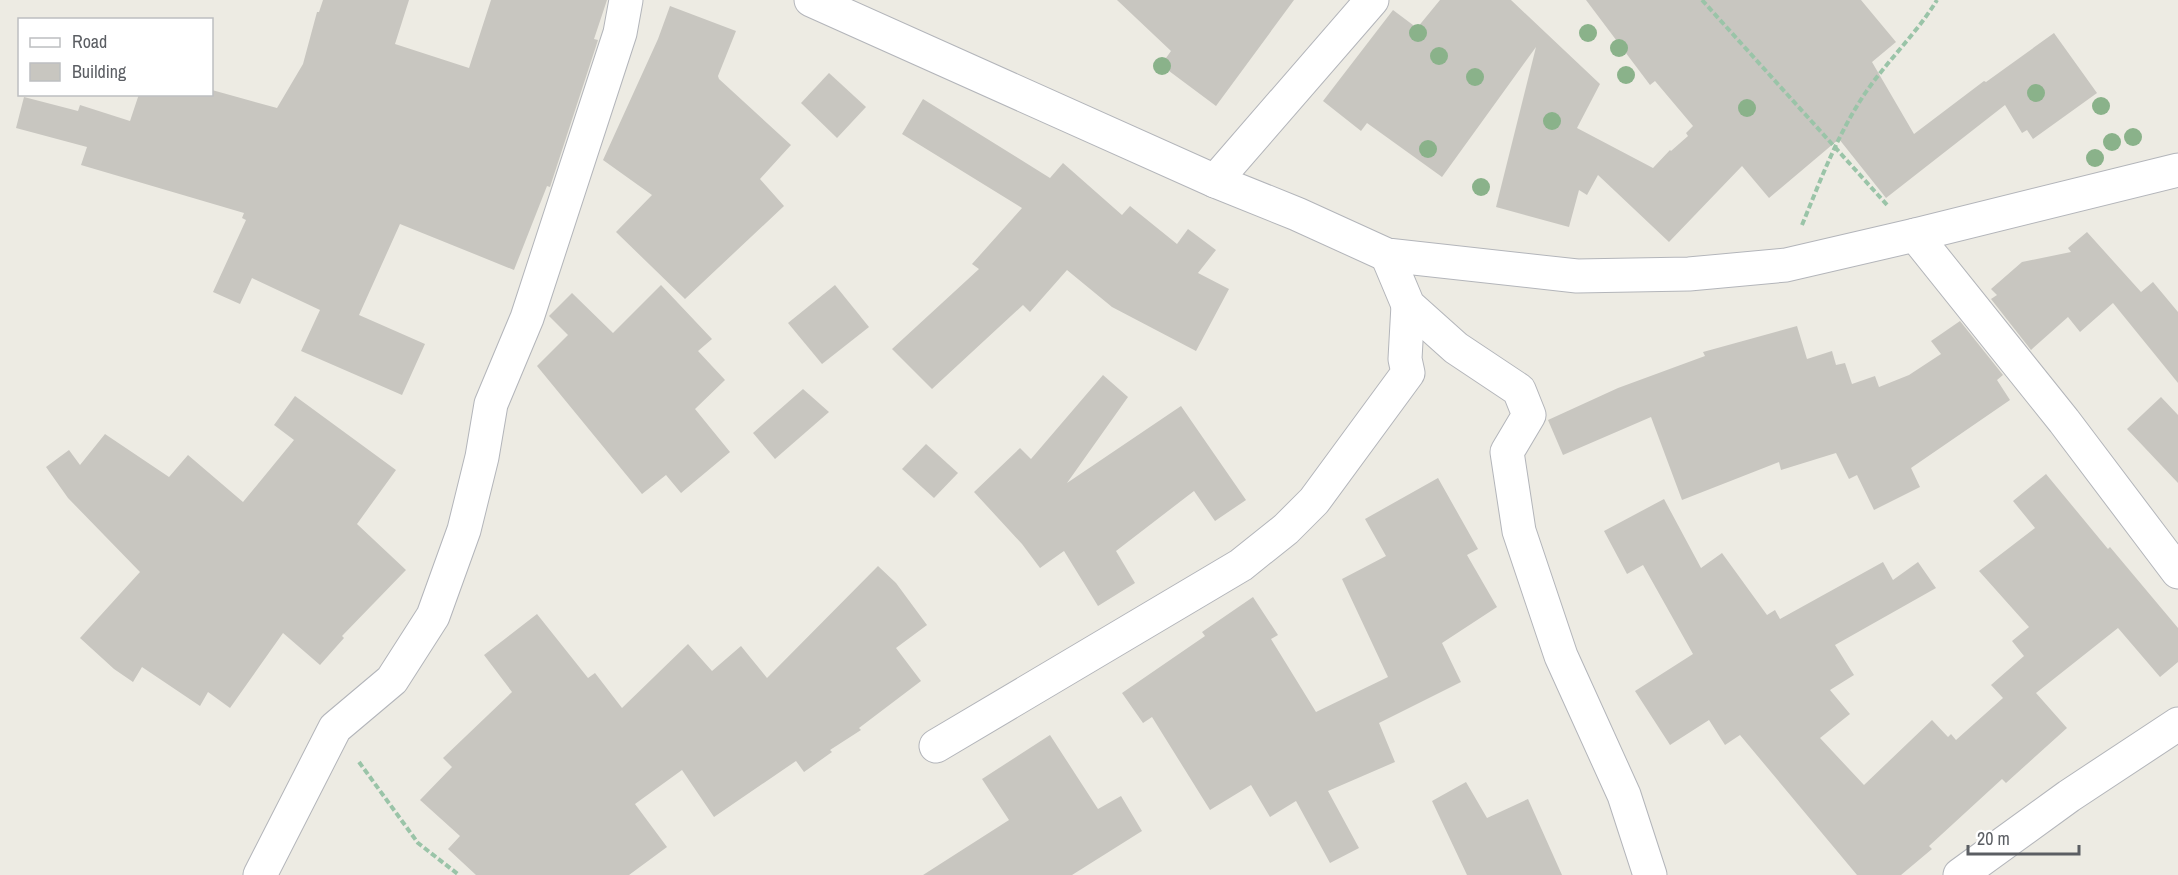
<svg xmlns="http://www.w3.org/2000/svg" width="2178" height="875" font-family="'Archivo Narrow',sans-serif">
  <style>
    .building { fill: #c8c6c0 }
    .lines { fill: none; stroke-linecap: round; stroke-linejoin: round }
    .minor-casing { stroke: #b3b5ba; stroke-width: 35 }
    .tertiary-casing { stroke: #b3b5ba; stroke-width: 35 }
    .path { stroke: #9ac4a8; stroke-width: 4; stroke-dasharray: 6 3; stroke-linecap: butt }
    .minor { stroke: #fff; stroke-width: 33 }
    .tertiary { stroke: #fff; stroke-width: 33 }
    .tree { fill: #8ab28a }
  </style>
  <rect width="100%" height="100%" fill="#edebe3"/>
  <g class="building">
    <polygon points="323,0 409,0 395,44 469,68 491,0 607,0 594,39 598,40 550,187 547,186 514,270 400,224 359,315 425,344 402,395 301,351 320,310 252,278 240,304 213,292 246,220 242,218 244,213 81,165 87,147 16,128 24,97 78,111 80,105 130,121 139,94 212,94 212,90 277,108 303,64 317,12 319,12"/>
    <polygon points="1117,0 1294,0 1216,106 1161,65 1171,51"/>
    <polygon points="1440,0 1511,0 1600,84 1577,128 1653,168 1670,150 1671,151 1688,136 1686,133 1693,126 1655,81 1650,85 1586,0 1861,0 1896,42 1872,62 1914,134 1984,81 1986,82 2054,33 2097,93 2033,139 2027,130 2022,133 2005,105 1886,198 1839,139 1769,198 1742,166 1669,242 1598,175 1587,195 1579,190 1569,227 1496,207 1536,47 1442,177 1367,123 1361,131 1323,101 1393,10 1417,28"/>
    <polygon points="670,6 736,31 718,76 719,79 791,145 760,179 784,206 685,299 616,232 652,195 603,160 658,39"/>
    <polygon points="829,73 866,107 837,138 801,103"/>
    <polygon points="923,99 1050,178 1063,163 1122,215 1130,206 1177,244 1188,229 1216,250 1198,273 1229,289 1196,351 1112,307 1067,270 1030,312 1023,305 932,389 892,349 979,269 972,264 1022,208 902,134"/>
    <polygon points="2087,232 2141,292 2153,282 2178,312 2178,383 2113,303 2080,332 2068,317 2031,350 1991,299 1997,295 1991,289 2022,262 2071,252 2068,248"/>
    <polygon points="661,285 712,339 698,351 725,380 695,409 730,452 681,493 666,475 642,494 537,366 568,335 549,316 572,293 613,333"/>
    <polygon points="835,285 869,327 822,364 788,323"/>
    <polygon points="1960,321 2003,375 1997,380 2010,400 1911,468 1920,487 1874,510 1857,475 1849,479 1836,453 1781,470 1779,462 1682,500 1651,417 1563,455 1548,420 1618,388 1705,356 1703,352 1797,326 1807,359 1832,351 1836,365 1845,363 1852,384 1875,376 1879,387 1909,375 1941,354 1931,341"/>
    <polygon points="1103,375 1128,397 1067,483 1181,406 1246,500 1215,521 1194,491 1116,551 1135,583 1098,606 1064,551 1040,568 1022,544 974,492 1020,448 1031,459"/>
    <polygon points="803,389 829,412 775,459 753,433"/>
    <polygon points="295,396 396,470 357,524 406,570 342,636 344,638 320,665 283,633 230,708 208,692 200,706 142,667 133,682 114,669 80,638 140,572 68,498 46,467 69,450 80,465 105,434 169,477 188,455 243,502 294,440 274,425"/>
    <polygon points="2161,397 2178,415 2178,483 2127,429"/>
    <polygon points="926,444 958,473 934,498 902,469"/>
    <polygon points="2046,474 2108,549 2110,547 2178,628 2178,662 2160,677 2118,628 2036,693 2067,728 2006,783 2002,779 1929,846 1932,849 1901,875 1857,875 1740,735 1725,745 1709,720 1670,745 1635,691 1693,654 1643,565 1627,574 1604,531 1664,499 1701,568 1722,553 1767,615 1775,610 1780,619 1883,562 1893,580 1918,562 1936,588 1835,645 1854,675 1830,690 1850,714 1820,738 1864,785 1932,720 1948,737 1951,734 1956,740 2003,698 1991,685 2024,656 2012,641 2029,627 1979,571 2035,528 2013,501"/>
    <polygon points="1438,478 1478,549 1467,555 1497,607 1442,643 1461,682 1379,723 1395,762 1328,791 1359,848 1330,863 1296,801 1270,817 1251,785 1210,810 1152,717 1143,723 1122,693 1205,636 1202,632 1253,597 1278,635 1271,639 1316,712 1388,677 1342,579 1386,556 1365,519"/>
    <polygon points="878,566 896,583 927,625 896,648 921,681 859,728 861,730 830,750 832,752 804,772 796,761 714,817 682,770 635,804 667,847 629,875 476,875 448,849 460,836 420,800 452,767 443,758 512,692 484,655 537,614 588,678 595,673 622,708 688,644 712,671 741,646 767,678"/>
    <polygon points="1050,735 1098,809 1121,796 1142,831 1072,875 923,875 1009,820 982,779"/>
    <polygon points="1466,782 1487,818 1528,799 1562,875 1467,875 1432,801"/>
  </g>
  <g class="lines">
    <g class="minor-casing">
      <g id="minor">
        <polyline points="1215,181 1372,0"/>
        <polyline points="1915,235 2064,421 2178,572"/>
        <polyline points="1387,255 1408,305 1456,348 1519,390 1529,415 1507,452 1519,531 1561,656 1624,795 1650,875"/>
        <polyline points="936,746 1241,565 1286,529 1314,501 1408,373 1405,359 1408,305"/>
        <polyline points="260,875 335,728 392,680 433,616 464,530 482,457 491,404 527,318 620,33 626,0"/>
        <polyline points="1960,875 2069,796 2178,724"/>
      </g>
    </g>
    <g class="tertiary-casing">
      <polyline id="tertiary" points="811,0 1215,181 1297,214 1387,255 1577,276 1689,274 1786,265 1915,235 2178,170"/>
    </g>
    <g class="path">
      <polyline points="1702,0 1888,206"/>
      <path d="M1802,225C1821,179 1838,133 1866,92C1888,60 1917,33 1937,0"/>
      <polyline points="359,762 418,843 459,875"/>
    </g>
    <use href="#minor" class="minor"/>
    <use href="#tertiary" class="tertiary"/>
  </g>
  <g class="tree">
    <circle cx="1418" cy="33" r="9"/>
    <circle cx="1588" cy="33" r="9"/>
    <circle cx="1619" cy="48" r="9"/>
    <circle cx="1439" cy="56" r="9"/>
    <circle cx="1162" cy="66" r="9"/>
    <circle cx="1626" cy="75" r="9"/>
    <circle cx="1475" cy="77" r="9"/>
    <circle cx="2036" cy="93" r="9"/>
    <circle cx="2101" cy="106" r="9"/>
    <circle cx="1747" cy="108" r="9"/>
    <circle cx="1552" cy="121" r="9"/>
    <circle cx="2133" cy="137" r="9"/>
    <circle cx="2112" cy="142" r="9"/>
    <circle cx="1428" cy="149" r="9"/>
    <circle cx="2095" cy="158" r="9"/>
    <circle cx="1481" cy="187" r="9"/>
  </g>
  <rect x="18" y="18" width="195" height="78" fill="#ffffff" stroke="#bdbfc1" stroke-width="1.5"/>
  <rect x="30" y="38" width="30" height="9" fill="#ffffff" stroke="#bdbfc1" stroke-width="1.5"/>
  <text x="72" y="48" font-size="18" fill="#5b5e63">Road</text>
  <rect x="30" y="63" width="30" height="18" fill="#c8c6c0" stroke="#bdbfc1" stroke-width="1.5"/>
  <text x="72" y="78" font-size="18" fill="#5b5e63">Building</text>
  <path d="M1968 845v9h111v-9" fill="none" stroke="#5b5e63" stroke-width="3"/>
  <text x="1977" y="845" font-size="18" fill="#5b5e63" stroke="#ffffff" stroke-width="4.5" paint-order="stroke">20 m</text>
</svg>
